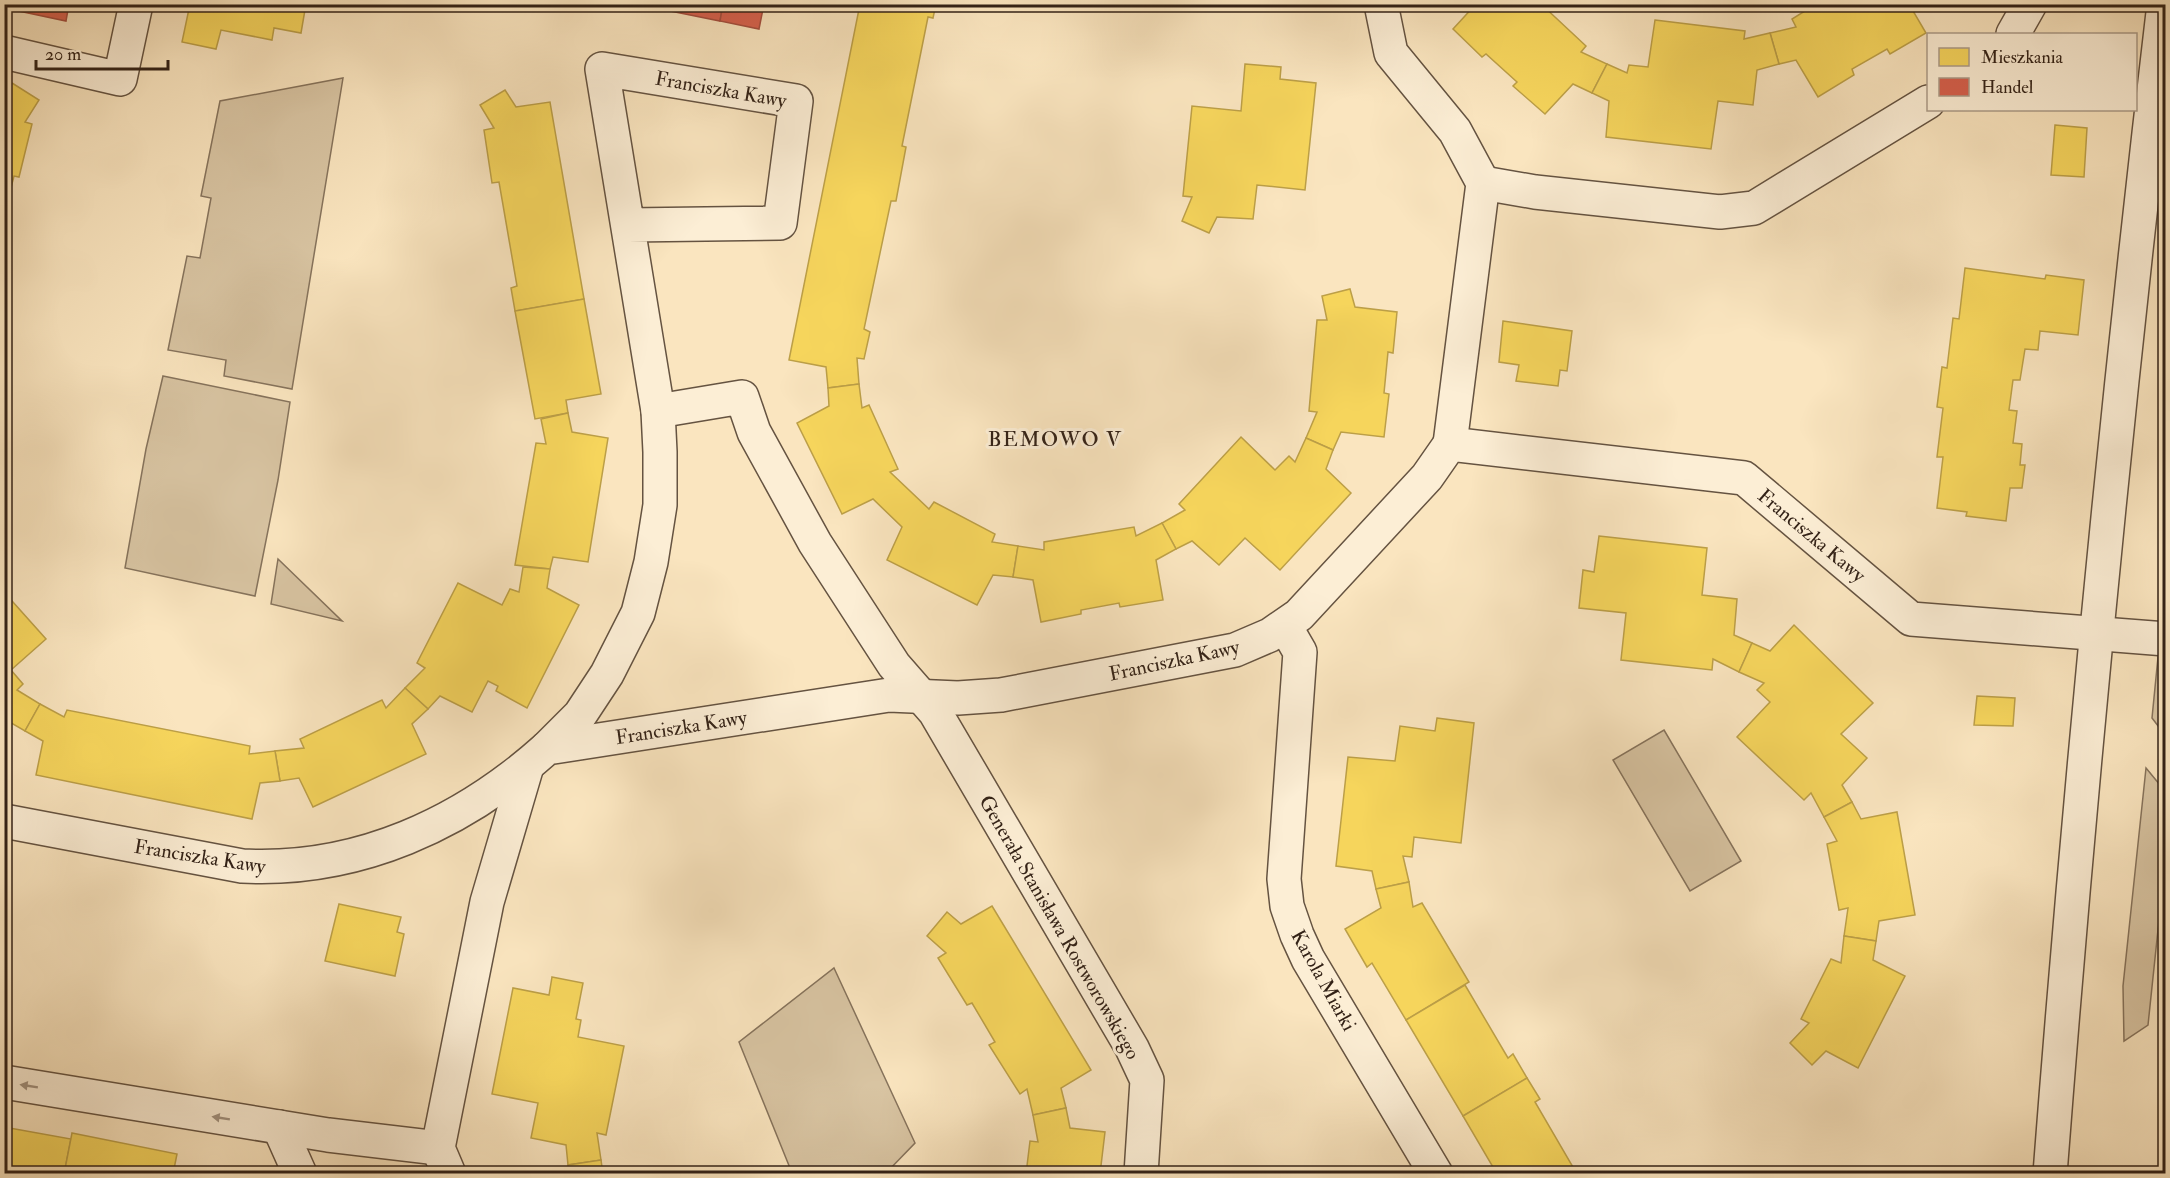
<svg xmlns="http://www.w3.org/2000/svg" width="2170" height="1178" font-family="'IM FELL Double Pica',serif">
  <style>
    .green { fill: #d8c4a2; stroke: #86735c; stroke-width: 1.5 }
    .homes { fill: #f6d55c; stroke: #bc9f47; stroke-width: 1.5 }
    .shops { fill: #d6604d; stroke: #a54d3d; stroke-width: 1.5 }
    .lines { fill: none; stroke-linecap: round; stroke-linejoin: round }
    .street-casing { stroke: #655341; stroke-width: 36 }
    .street { stroke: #fceed5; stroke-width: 33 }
    .oneway { fill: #a29280 }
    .labels { text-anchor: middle; stroke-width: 6; stroke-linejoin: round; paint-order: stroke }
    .street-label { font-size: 20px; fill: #332217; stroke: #fceed5 }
    .neighbourhood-label { font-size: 21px; letter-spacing: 1.5px; fill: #332217; stroke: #fceed5 }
  </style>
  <rect width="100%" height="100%" fill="#fae5bf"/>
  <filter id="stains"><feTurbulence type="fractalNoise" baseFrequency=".00333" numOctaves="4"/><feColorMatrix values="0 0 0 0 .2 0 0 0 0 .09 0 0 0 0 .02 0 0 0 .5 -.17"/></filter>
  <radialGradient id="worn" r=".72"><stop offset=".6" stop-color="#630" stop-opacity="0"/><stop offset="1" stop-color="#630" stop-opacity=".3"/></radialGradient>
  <g class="green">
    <polygon points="343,78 292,389 224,376 226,360 168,350 187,256 200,258 211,198 201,196 220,101"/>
    <polygon points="163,376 290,402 278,480 255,596 125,568 146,449"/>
    <polygon points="278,559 342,621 271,604"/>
    <polygon points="2158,657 2165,658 2165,735 2152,718"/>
    <polygon points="1664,730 1741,861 1690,891 1613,760"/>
    <polygon points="2146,768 2165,791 2165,863 2148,1025 2124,1041 2123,986"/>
    <polygon points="834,968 915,1143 886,1173 792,1173 739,1042"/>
  </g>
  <g class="homes">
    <polygon points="190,4 306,4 301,33 274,28 272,40 221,30 216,49 182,42"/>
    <polygon points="413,4 441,4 440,10"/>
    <polygon points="860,4 936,4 933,18 928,17 902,146 906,147 896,201 891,201 864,329 870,332 864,359 857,358 859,384 828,388 826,367 789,360"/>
    <polygon points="1476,4 1541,4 1586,46 1581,52 1607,64 1592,93 1573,84 1545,114 1513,86 1517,82 1486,54 1482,57 1453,29"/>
    <polygon points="1816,4 1909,4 1926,33 1890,54 1887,49 1852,69 1854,75 1818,97 1796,60 1779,64 1770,33 1796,27 1792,19"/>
    <polygon points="1655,20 1745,31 1744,39 1770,33 1779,64 1757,70 1753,105 1718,101 1711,149 1606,137 1609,101 1592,93 1607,64 1627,73 1629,65 1648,67"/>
    <polygon points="1245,64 1281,67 1280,79 1316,83 1305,190 1257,185 1253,219 1217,217 1209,233 1182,221 1192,197 1183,196 1192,106 1241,111"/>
    <polygon points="12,83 39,100 25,122 32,124 19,177 14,176 4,215 4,95"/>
    <polygon points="505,90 516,107 550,102 584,299 515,311 511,288 517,286 503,205 499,182 492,183 484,130 494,128 480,105"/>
    <polygon points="2055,125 2087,128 2084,177 2051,175"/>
    <polygon points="1965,268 2045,279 2046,275 2084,280 2078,335 2040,331 2038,350 2025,349 2020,380 2013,380 2009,410 2017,411 2013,443 2022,444 2020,465 2025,465 2022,488 2010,488 2006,521 1966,516 1967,512 1937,508 1943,457 1937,457 1943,408 1937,407 1942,367 1947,368 1953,318 1959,319"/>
    <polygon points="1350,289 1355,307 1397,312 1393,353 1388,352 1384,393 1389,394 1384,437 1341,432 1333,450 1306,438 1317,412 1309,411 1317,320 1327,320 1322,296"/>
    <polygon points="584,299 601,394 566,400 568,413 535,419 515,311"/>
    <polygon points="1503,321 1572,331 1567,371 1560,370 1558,386 1516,381 1519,365 1499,362"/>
    <polygon points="859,384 862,408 869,405 898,469 890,472 929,509 934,502 995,534 992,542 1018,546 1013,577 993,575 977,605 887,560 902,527 873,499 842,514 797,423 829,406 828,388"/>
    <polygon points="568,413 572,432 608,438 588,562 553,557 550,569 515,565 536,443 546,444 541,419"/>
    <polygon points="1241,437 1275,470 1289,456 1295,462 1306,438 1333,450 1326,469 1351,493 1280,570 1245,538 1219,565 1192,541 1176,549 1162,523 1185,510 1179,504"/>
    <polygon points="1162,523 1176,549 1156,560 1163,600 1120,607 1119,603 1081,610 1081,614 1041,622 1033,580 1013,577 1018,546 1044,550 1044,542 1134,527 1136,536"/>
    <polygon points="1599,536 1707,548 1702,595 1737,599 1734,635 1752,643 1739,672 1713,659 1712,670 1621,660 1626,613 1579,608 1583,570 1594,572"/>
    <polygon points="523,567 550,569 547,588 579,605 527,708 496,691 498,686 488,681 472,712 440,696 428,709 405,688 425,668 417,663 458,583 502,605 510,589 519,592"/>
    <polygon points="4,592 46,639 11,670 23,684 17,690 40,704 25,731 8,721 4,723"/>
    <polygon points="1794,625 1873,703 1841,734 1867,758 1842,785 1852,802 1824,817 1811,793 1804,800 1737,737 1770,702 1757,690 1764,683 1739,672 1752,643 1770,651"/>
    <polygon points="405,688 428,709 412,724 426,754 313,807 299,778 280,781 275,751 304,748 300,739 382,700 386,708"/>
    <polygon points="1977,696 2015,698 2013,726 1974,725"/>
    <polygon points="40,704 64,717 67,710 250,746 249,754 275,751 280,781 260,783 252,819 36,775 43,741 25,731"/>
    <polygon points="1437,718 1474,723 1461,843 1414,837 1412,857 1403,856 1409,882 1376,889 1372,871 1336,866 1348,757 1395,761 1400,726 1435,731"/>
    <polygon points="1852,802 1861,819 1897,812 1915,915 1879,921 1876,941 1844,936 1848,908 1839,910 1827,844 1837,841 1824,817"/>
    <polygon points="1409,882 1413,907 1422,903 1469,982 1406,1020 1372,963 1367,967 1345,929 1381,908 1376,889"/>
    <polygon points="339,904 401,917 397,932 404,934 395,976 325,961"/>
    <polygon points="992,906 1091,1070 1061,1088 1066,1108 1033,1115 1027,1089 1020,1094 989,1045 995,1042 972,1003 967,1005 938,958 946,953 927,936 947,912 961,924"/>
    <polygon points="1844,936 1876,941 1873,960 1905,976 1858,1068 1826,1051 1812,1065 1790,1043 1809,1023 1801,1019 1831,959 1841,963"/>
    <polygon points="552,977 583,983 576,1019 581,1020 578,1037 624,1046 606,1135 597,1133 601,1160 568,1165 566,1145 531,1138 538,1103 492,1094 513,988 549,995"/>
    <polygon points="1465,985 1508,1058 1513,1054 1527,1078 1463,1116 1406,1020"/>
    <polygon points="1527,1078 1540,1099 1535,1102 1577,1174 1497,1174 1463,1116"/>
    <polygon points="1066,1108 1070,1128 1105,1132 1100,1174 1026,1174 1030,1141 1038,1142 1033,1115"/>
    <polygon points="4,1127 71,1139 64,1174 4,1174"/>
    <polygon points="72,1133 177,1154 173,1174 64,1174"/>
    <polygon points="601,1160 603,1174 569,1174 568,1165"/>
  </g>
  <g class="shops">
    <polygon points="4,4 69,4 66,21 4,8"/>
    <polygon points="661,4 723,4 720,21 660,9"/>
    <polygon points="723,4 764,4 759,29 720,21"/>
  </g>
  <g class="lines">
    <g class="street-casing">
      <g id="street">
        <polyline points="1381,4 1391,53 1455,131 1483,183 1450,444"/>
        <polyline points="2013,34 2030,4"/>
        <polyline points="4,52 120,79 136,4"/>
        <polyline points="1483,183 1535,192 1720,212 1754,208 1928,102"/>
        <polyline points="658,411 742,397 754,432 815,543 894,665 935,712 1132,1048 1147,1080 1141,1174"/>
        <polyline points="1285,626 1300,652 1284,879 1287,906 1297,935 1308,959 1436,1174"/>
        <polyline points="547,748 580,715 607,674 638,613 651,562 660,505 660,452 658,411 602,69 796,101 780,223 628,225"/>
        <path d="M4,821L242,866C358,872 462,824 547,748L889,695L958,698L1001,695L1235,650L1270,635L1299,615L1427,477L1450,444L1744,478L1911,619L2166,639"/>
        <polyline points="4,1082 328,1135 438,1148"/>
        <polyline points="279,1127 300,1174"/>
        <polyline points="449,1174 438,1148 487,902 527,766"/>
        <path d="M2050,1174C2080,783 2118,393 2164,4"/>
      </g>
    </g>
    <use href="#street" class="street"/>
  </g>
  <defs><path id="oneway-solid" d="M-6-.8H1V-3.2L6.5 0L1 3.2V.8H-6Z" transform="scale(1.5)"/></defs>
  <g class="oneway">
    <use href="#oneway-solid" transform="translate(29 1086) rotate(-171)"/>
    <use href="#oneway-solid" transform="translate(221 1118) rotate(-171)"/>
  </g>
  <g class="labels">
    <g class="street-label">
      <text transform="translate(721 89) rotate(10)" y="7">Franciszka Kawy</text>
      <text transform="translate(1812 535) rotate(40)" y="7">Franciszka Kawy</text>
      <text transform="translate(1174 660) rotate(-12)" y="7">Franciszka Kawy</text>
      <text transform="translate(681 727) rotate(-9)" y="7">Franciszka Kawy</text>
      <text transform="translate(200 856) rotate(9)" y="7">Franciszka Kawy</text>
      <text transform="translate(1060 927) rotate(60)" y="7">Generała Stanisława Rostworowskiego</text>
      <text transform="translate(1324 980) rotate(61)" y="7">Karola Miarki</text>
    </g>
    <g class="neighbourhood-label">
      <text x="1055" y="446">BEMOWO V</text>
    </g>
  </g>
  <rect width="2170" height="1178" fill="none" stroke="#fae5bf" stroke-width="24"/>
  <rect x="6" y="6" width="2158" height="1166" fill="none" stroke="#332217" stroke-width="3"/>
  <rect x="12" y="12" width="2146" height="1154" fill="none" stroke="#332217" stroke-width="1.5"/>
  <rect x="1927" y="33" width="210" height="78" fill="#fceed5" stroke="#ac9c89" stroke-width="1.5"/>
  <rect x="1939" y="48" width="30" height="18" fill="#f6d55c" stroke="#ac9c89" stroke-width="1.5"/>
  <text x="1981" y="63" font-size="18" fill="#332217">Mieszkania</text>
  <rect x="1939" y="78" width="30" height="18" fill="#d6604d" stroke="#ac9c89" stroke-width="1.5"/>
  <text x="1981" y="93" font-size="18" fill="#332217">Handel</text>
  <path d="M36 60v9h132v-9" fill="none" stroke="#332217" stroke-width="3"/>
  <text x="45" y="60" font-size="18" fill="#332217" stroke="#fceed5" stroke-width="4.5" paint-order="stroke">20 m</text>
  <rect width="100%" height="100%" filter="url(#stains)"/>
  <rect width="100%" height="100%" fill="url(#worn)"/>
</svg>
